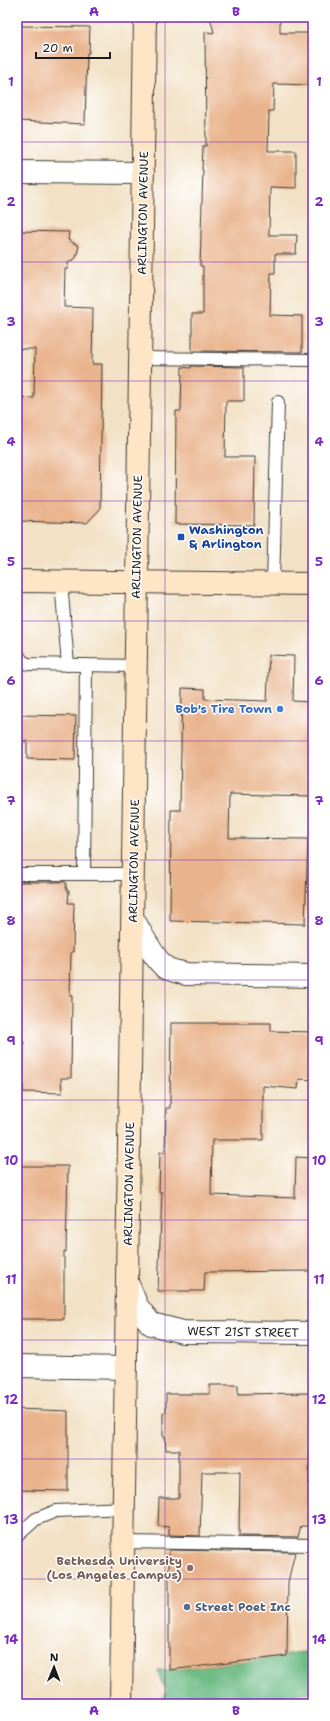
<svg xmlns="http://www.w3.org/2000/svg" width="330" height="1721" font-family="'Shantell Sans',sans-serif">
  <style>
    .forest { fill: #6ebc86; stroke: #456c51 }
    .building { fill: #e9b48d }
    .lines { fill: none; stroke-linecap: round; stroke-linejoin: round }
    .lane-casing { stroke: #3c3a35; stroke-width: 14 }
    .street-casing { stroke: #3c3a35; stroke-width: 24 }
    .secondary-casing { stroke: #3c3a35; stroke-width: 24 }
    .lane { stroke: #fff; stroke-width: 12 }
    .street { stroke: #fff; stroke-width: 22 }
    .secondary { stroke: #fde5c5; stroke-width: 22 }
    .grid { fill: none; stroke: #7b2cbf; stroke-width: 1; stroke-opacity: 0.55 }
    .transit-dot { fill: #1a4fb4; stroke: #fff; stroke-width: 1.5 }
    .shop-dot { fill: #3f7fe0; stroke: #fff; stroke-width: 1.5 }
    .education-dot { fill: #8d6e63; stroke: #fff; stroke-width: 1.5 }
    .service-dot { fill: #5c6f8a; stroke: #fff; stroke-width: 1.5 }
    .labels { text-anchor: middle; stroke-width: 3; stroke-linejoin: round; paint-order: stroke }
    .street-label { font-size: 12px; fill: #1c1c1c; stroke: #fff }
    .transit-label { font-size: 12px; font-weight: bold; fill: #164399; stroke: #fff; text-anchor: start }
    .shop-label { font-size: 12px; font-weight: bold; fill: #366cbe; stroke: #fff; text-anchor: end }
    .education-label { font-size: 12px; font-weight: bold; fill: #785e54; stroke: #fff; text-anchor: end }
    .service-label { font-size: 12px; font-weight: bold; fill: #4e5e75; stroke: #fff; text-anchor: start }
    .neatline { fill: none; stroke: #7b2cbf; stroke-width: 1.5 }
    .grid-label { font-size: 13px; text-anchor: middle; font-weight: bold; fill: #7b2cbf }
  </style>
  <rect width="100%" height="100%" fill="#fff"/>
  <filter id="ink" filterUnits="userSpaceOnUse"><feTurbulence type="fractalNoise" baseFrequency=".025" numOctaves="2"/><feDisplacementMap in="SourceGraphic" scale="8" xChannelSelector="R" yChannelSelector="G"/><feConvolveMatrix kernelMatrix="1 2 1 2 8 2 1 2 1" color-interpolation-filters="sRGB"/></filter>
  <filter id="wash" filterUnits="userSpaceOnUse"><feTurbulence type="fractalNoise" baseFrequency=".012" numOctaves="4" result="noise"/><feDisplacementMap in="SourceGraphic" scale="16" xChannelSelector="R" yChannelSelector="G"/><feGaussianBlur stdDeviation="0.9" result="paint"/><feColorMatrix in="noise" values="0 0 0 0 0 0 0 0 0 0 0 0 0 0 0 0 0 1.4 0 .05"/><feComposite in="paint" operator="in"/></filter>
  <g filter="url(#wash)">
    <rect width="100%" height="100%" fill="#f2e1c5"/>
    <polygon class="forest" points="313,1651 313,1692 216,1704 172,1704 163,1698 168,1691 161,1682 158,1670 169,1670 287,1656 287,1654"/>
    <g id="blocks">
      <g class="building">
        <polygon points="210,17 280,17 280,33 313,33 313,85 274,84 273,111 269,111 268,151 296,151 296,188 270,187 269,235 297,235 296,254 275,254 275,273 271,273 270,315 302,316 302,352 192,351 192,314 203,314 203,266 200,266 203,170 202,170 203,146 206,146 205,32 214,33"/>
        <polygon points="21,26 90,27 89,53 87,53 85,124 18,121 17,27"/>
        <polygon points="17,231 69,232 68,240 79,246 76,258 68,263 68,269 65,269 64,307 93,308 92,364 102,364 100,509 87,523 17,521 17,397 34,398 35,349 19,349 20,293 17,292"/>
        <polygon points="191,366 244,367 244,401 226,401 225,457 255,457 254,525 175,524 176,411 181,411 182,367 191,368"/>
        <polygon points="269,655 294,656 293,701 313,702 313,796 230,794 229,838 308,839 305,924 170,921 171,810 180,810 182,688 205,689 205,699 267,701"/>
        <polygon points="17,715 76,716 75,760 27,759 27,741 17,741"/>
        <polygon points="17,882 66,882 66,888 67,888 67,891 69,891 68,903 74,903 73,952 71,952 70,996 72,996 71,1078 61,1078 62,1093 23,1092 24,1042 17,1042"/>
        <polygon points="171,1023 271,1023 271,1031 313,1032 313,1080 299,1079 298,1089 263,1086 263,1140 212,1140 211,1195 295,1198 296,1157 313,1158 312,1271 205,1272 204,1291 158,1291 162,1192 159,1192 160,1152 165,1152 166,1108 170,1108"/>
        <polygon points="17,1166 68,1166 66,1252 64,1251 64,1319 17,1319"/>
        <polygon points="210,1385 238,1385 238,1394 311,1393 308,1526 301,1526 298,1537 239,1536 240,1472 202,1472 200,1536 169,1535 169,1527 158,1526 159,1498 179,1498 179,1450 166,1450 165,1436 163,1436 163,1412 166,1413 166,1394 210,1394"/>
        <polygon points="17,1409 68,1411 68,1491 17,1490"/>
        <polygon points="169,1550 295,1552 288,1582 287,1656 169,1670"/>
      </g>
    </g>
  </g>
  <g filter="url(#ink)">
    <use href="#blocks" fill-opacity="0" stroke="#3c3a35" stroke-width="1"/>
    <g class="lines">
      <g class="lane-casing">
        <g id="lane">
          <polyline points="140,358 313,360"/>
          <polyline points="61,582 68,665"/>
          <polyline points="273,584 278,402"/>
          <polyline points="17,653 22,661 28,664 135,666"/>
          <polyline points="17,874 134,874"/>
          <polyline points="84,874 86,665"/>
          <polyline points="17,1536 36,1519 56,1511 125,1508"/>
          <polyline points="124,1542 313,1545"/>
        </g>
      </g>
      <g class="street-casing">
        <g id="street">
          <polyline points="17,172 143,173"/>
          <path d="M133,919C140,931 154,959 165,967C170,971 180,972 186,974L313,976"/>
          <polyline points="127,1282 137,1306 151,1324 183,1332 313,1333"/>
          <polyline points="17,1366 126,1368"/>
        </g>
      </g>
      <g class="secondary-casing">
        <g id="secondary">
          <polyline points="17,581 313,584"/>
          <polyline points="121,1704 145,17"/>
        </g>
      </g>
      <use href="#lane" class="lane"/>
      <use href="#street" class="street"/>
      <use href="#secondary" class="secondary"/>
    </g>
  </g>
  <path class="grid" d="M165,17V1704M17,142H313M17,262H313M17,381H313M17,501H313M17,621H313M17,741H313M17,860H313M17,980H313M17,1100H313M17,1220H313M17,1340H313M17,1459H313M17,1579H313"/>
  <rect class="transit-dot" x="177" y="533" width="8" height="8" rx="2"/>
  <circle class="shop-dot" cx="280" cy="709" r="4"/>
  <circle class="education-dot" cx="190" cy="1568" r="4"/>
  <circle class="service-dot" cx="187" cy="1607" r="4"/>
  <g class="labels">
    <g class="street-label">
      <text transform="translate(143 213) rotate(-89)" y="4">ARLINGTON AVENUE</text>
      <text transform="translate(137 537) rotate(-89)" y="4">ARLINGTON AVENUE</text>
      <text transform="translate(134 861) rotate(-89)" y="4">ARLINGTON AVENUE</text>
      <text transform="translate(129 1184) rotate(-89)" y="4">ARLINGTON AVENUE</text>
      <text transform="translate(243 1332) rotate(1)" y="4">WEST 21ST STREET</text>
    </g>
    <g class="transit-label">
      <text x="189" y="534">Washington<tspan x="189" dy="14">&amp; Arlington</tspan></text>
    </g>
    <g class="shop-label">
      <text x="272" y="713">Bob's Tire Town</text>
    </g>
    <g class="education-label">
      <text x="182" y="1565">Bethesda University<tspan x="182" dy="14">(Los Angeles Campus)</tspan></text>
    </g>
    <g class="service-label">
      <text x="195" y="1611">Street Poet Inc</text>
    </g>
  </g>
  <rect width="330" height="1721" fill="none" stroke="#fff" stroke-width="44"/>
  <g transform="translate(54 1667) rotate(1)" stroke="#ffffff" stroke-width="3" paint-order="stroke">
  <path d="M0-3L7 15L0 10L-7 15Z" fill="#1c1c1c"/>
  <text y="-6" font-size="11" font-weight="bold" text-anchor="middle" fill="#1c1c1c">N</text>
  </g>
  <path d="M36 52v6h74v-6" fill="none" stroke="#1c1c1c" stroke-width="2"/>
  <text x="42" y="52" font-size="12" fill="#1c1c1c" stroke="#ffffff" stroke-width="3" paint-order="stroke">20 m</text>
  <rect x="22" y="22" width="286" height="1677" class="neatline"/>
  <g class="grid-label">
    <text x="94" y="16">A</text>
    <text x="236" y="16">B</text>
    <text x="11" y="86">1</text>
    <text x="319" y="86">1</text>
    <text x="11" y="206">2</text>
    <text x="319" y="206">2</text>
    <text x="11" y="326">3</text>
    <text x="319" y="326">3</text>
    <text x="11" y="446">4</text>
    <text x="319" y="446">4</text>
    <text x="11" y="566">5</text>
    <text x="319" y="566">5</text>
    <text x="11" y="685">6</text>
    <text x="319" y="685">6</text>
    <text x="11" y="805">7</text>
    <text x="319" y="805">7</text>
    <text x="11" y="925">8</text>
    <text x="319" y="925">8</text>
    <text x="11" y="1045">9</text>
    <text x="319" y="1045">9</text>
    <text x="11" y="1165">10</text>
    <text x="319" y="1165">10</text>
    <text x="11" y="1284">11</text>
    <text x="319" y="1284">11</text>
    <text x="11" y="1404">12</text>
    <text x="319" y="1404">12</text>
    <text x="11" y="1524">13</text>
    <text x="319" y="1524">13</text>
    <text x="11" y="1644">14</text>
    <text x="319" y="1644">14</text>
    <text x="94" y="1715">A</text>
    <text x="236" y="1715">B</text>
  </g>
</svg>
